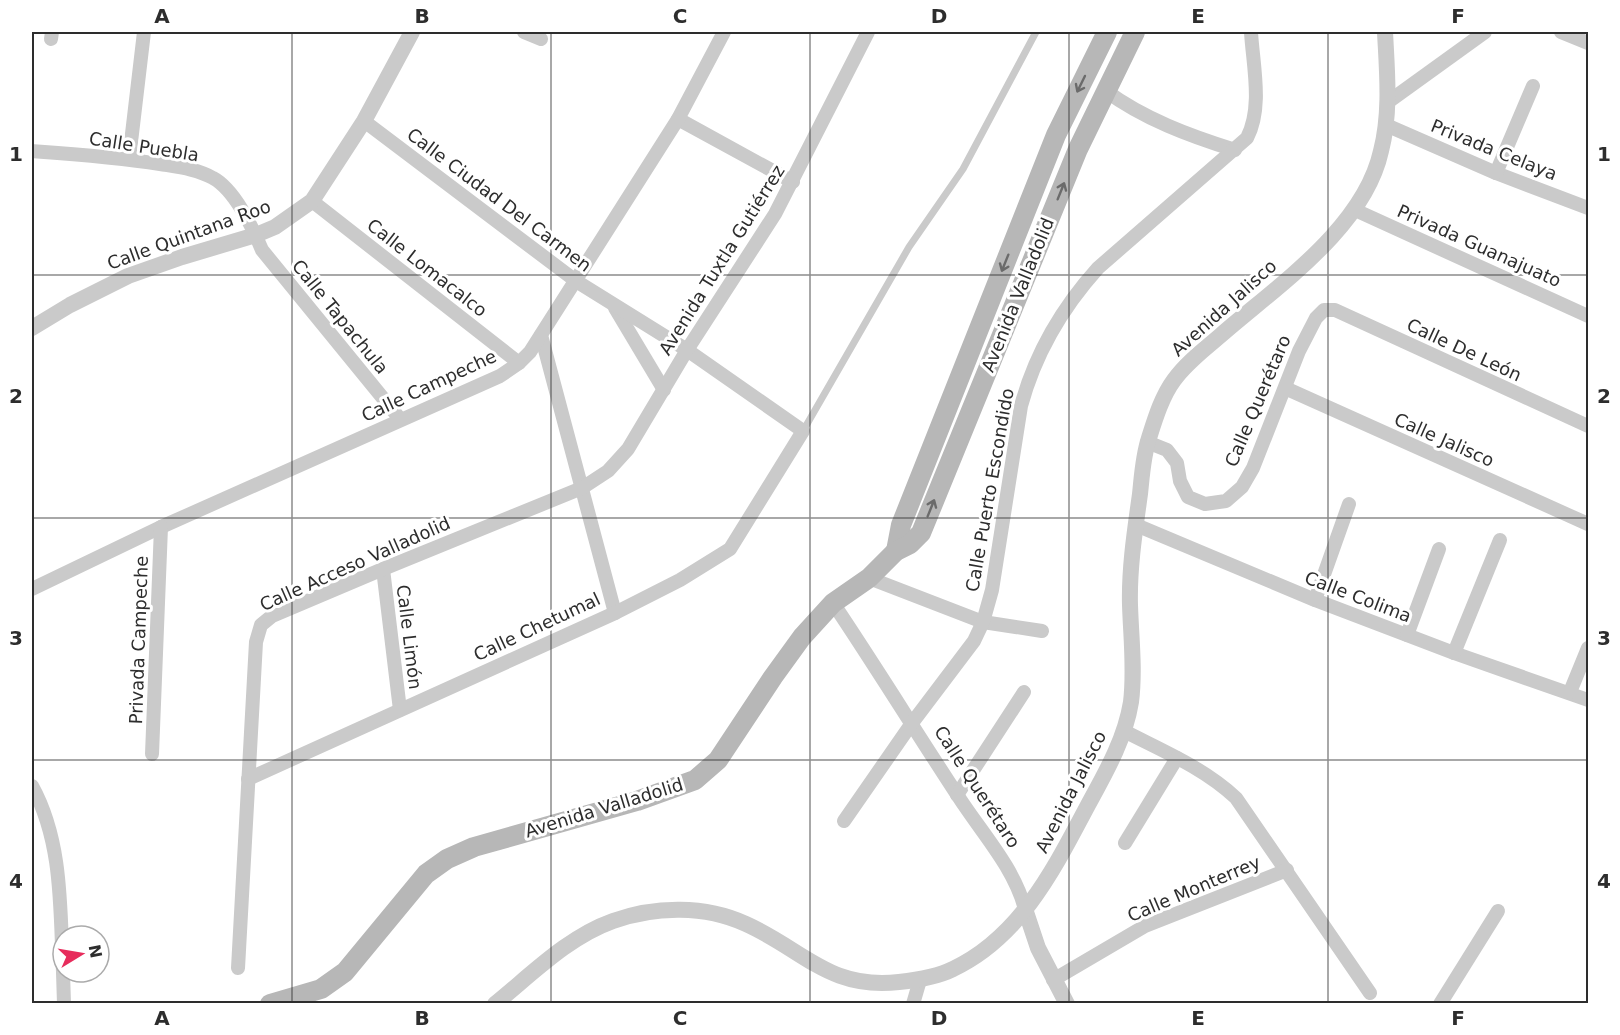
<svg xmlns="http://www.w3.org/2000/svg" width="1620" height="1035" font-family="'DejaVu Sans',sans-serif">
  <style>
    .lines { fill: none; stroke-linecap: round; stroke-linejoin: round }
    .service { stroke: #cacaca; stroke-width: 7 }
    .minor { stroke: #cacaca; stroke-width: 14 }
    .tertiary { stroke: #cacaca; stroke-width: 16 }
    .secondary { stroke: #b7b7b7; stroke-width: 20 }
    .oneway { stroke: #6b6b6b }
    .grid { fill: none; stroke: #2d2d2d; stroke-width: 1.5; stroke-opacity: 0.55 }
    .labels { text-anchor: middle; stroke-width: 6; stroke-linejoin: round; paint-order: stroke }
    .street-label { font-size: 18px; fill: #2d2d2d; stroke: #fff }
    .neatline { fill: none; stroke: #2d2d2d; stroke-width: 2 }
    .grid-label { font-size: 20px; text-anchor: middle; font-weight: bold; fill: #2d2d2d }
  </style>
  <rect width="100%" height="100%" fill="#fff"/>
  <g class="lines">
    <polyline class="service" points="803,431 909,247 963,169 1036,32"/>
    <g class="minor">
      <polyline points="524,32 541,39"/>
      <polyline points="1561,32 1588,43"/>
      <polyline points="51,39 52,32"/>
      <path d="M1106,91C1144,119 1190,136 1235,150"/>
      <polyline points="1388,102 1485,32"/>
      <polyline points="678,119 793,182"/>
      <polyline points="1386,125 1496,173 1588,208"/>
      <path d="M32,151C74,154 117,157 160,164C178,167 197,169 213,178C234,189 253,228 262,250L400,419"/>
      <polyline points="129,159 144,32"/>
      <polyline points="1496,173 1533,86"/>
      <polyline points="312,201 519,363"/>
      <polyline points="1355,210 1588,316"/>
      <polyline points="615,308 664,390"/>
      <polyline points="541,335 615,613"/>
      <polyline points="1285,388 1588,524"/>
      <polyline points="1147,442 1167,450 1177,463 1180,481 1188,497 1205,504 1226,501 1242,487 1253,468 1299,351 1316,318 1324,310 1335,310 1588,426"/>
      <polyline points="1136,525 1315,600 1454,653 1588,700"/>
      <polyline points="383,569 400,710"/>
      <polyline points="869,578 983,622 1042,631"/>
      <polyline points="32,589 161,527 500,376 519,363 530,352 678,119 724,32"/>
      <polyline points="1315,600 1349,504"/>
      <path d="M833,603C876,667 916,732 958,796C981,832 1014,867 1025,909"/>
      <polyline points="1407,635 1439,549"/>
      <polyline points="1454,653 1500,540"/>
      <polyline points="1570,692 1588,648"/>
      <path d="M1124,731C1163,751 1204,768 1236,798L1370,993"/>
      <polyline points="152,754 161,527"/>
      <polyline points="248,779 615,613 680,580 730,549 803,431 687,350 576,281 364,121"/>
      <path d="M32,786C63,842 60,910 63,972"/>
      <polyline points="957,795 1024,692"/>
      <path d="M844,821L912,723L974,641L983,622L992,590L1021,406C1035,354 1062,308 1098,268L1247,138C1263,107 1253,66 1251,32"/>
      <polyline points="1125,843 1177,758"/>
      <polyline points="238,968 256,642 261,625 272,616 383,569 582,488 608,471 628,449 687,350 775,214 868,32"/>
      <polyline points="63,972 64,1004"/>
      <polyline points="1053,980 1145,926 1287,870"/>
      <polyline points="913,1004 920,980"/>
      <polyline points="1440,1004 1498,911"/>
    </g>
    <g class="tertiary">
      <polyline points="32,328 70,305 128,276 182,257 256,235 275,227 312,201 364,121 412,32"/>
      <polyline points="1025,909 1038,948 1067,1004"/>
      <path d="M495,1004C532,974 568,937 613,921C655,906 705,905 746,924C804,950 829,990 899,982C917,980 937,977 953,969C1021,937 1055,867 1088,805C1106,772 1125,739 1131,702C1135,670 1131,637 1130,605C1129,568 1135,530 1140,494C1142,475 1143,456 1149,438C1155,419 1162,396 1174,380C1187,362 1205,349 1221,335C1277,286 1364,228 1381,151C1391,112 1387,72 1385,32"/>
    </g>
    <g class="secondary">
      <polyline points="896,551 901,525 1056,135 1107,32"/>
      <polyline points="270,1004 321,989 345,972 426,874 447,859 474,847 637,801 695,780 718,760 773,677 802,637 833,603 869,578 896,551 910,544 921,533 1078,149 1135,32"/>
    </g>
  </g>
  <defs><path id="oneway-shaft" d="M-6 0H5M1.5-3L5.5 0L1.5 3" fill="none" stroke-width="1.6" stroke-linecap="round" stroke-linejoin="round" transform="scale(1.5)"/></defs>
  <g class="oneway">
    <use href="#oneway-shaft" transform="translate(1081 84) rotate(116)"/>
    <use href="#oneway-shaft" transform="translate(1061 191) rotate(-68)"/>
    <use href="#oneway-shaft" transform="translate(1005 263) rotate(112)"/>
    <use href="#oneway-shaft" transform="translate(931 508) rotate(-68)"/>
  </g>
  <path class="grid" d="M292,32V1004M551,32V1004M810,32V1004M1069,32V1004M1328,32V1004M32,275H1588M32,518H1588M32,760H1588"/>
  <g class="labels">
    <g class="street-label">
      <text transform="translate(144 147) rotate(9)" y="6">Calle Puebla</text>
      <text transform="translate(1494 150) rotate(22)" y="6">Privada Celaya</text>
      <text transform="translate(499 200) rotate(37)" y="6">Calle Ciudad Del Carmen</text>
      <text transform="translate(189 235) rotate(-20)" y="6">Calle Quintana Roo</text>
      <text transform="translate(1479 246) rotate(24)" y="6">Privada Guanajuato</text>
      <text transform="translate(722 260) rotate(-58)" y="6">Avenida Tuxtla Gutiérrez</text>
      <text transform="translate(427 268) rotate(38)" y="6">Calle Lomacalco</text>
      <text transform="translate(1018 295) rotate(-68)" y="6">Avenida Valladolid</text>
      <text transform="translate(1224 308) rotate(-42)" y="6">Avenida Jalisco</text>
      <text transform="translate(340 317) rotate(51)" y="6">Calle Tapachula</text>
      <text transform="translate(1464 350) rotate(25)" y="6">Calle De León</text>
      <text transform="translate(429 386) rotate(-25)" y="6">Calle Campeche</text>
      <text transform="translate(1258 401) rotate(-67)" y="6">Calle Querétaro</text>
      <text transform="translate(1444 440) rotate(24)" y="6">Calle Jalisco</text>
      <text transform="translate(990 490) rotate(-80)" y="6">Calle Puerto Escondido</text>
      <text transform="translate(355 564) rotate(-24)" y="6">Calle Acceso Valladolid</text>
      <text transform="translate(1358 597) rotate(21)" y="6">Calle Colima</text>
      <text transform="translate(537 627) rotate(-25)" y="6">Calle Chetumal</text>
      <text transform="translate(409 637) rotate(83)" y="6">Calle Limón</text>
      <text transform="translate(139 640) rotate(-88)" y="6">Privada Campeche</text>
      <text transform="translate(977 787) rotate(57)" y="6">Calle Querétaro</text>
      <text transform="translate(1071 792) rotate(-63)" y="6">Avenida Jalisco</text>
      <text transform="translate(604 808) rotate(-17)" y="6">Avenida Valladolid</text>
      <text transform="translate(1194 889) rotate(-23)" y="6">Calle Monterrey</text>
    </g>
  </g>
  <rect width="1620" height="1035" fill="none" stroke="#ffffff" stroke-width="66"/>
  <g transform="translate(81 954) rotate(79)"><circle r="28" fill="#ffffff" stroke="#ababab" stroke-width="1.5"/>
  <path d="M0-4.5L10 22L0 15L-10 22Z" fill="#e72c5c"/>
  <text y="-9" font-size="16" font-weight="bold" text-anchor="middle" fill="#2d2d2d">N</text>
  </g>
  <rect x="33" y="33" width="1554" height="969" class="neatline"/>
  <g class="grid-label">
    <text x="162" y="23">A</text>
    <text x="422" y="23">B</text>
    <text x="680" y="23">C</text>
    <text x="939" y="23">D</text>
    <text x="1198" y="23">E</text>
    <text x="1458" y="23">F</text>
    <text x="16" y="161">1</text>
    <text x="1604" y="161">1</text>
    <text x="16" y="403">2</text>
    <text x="1604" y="403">2</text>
    <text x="16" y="645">3</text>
    <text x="1604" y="645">3</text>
    <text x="16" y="888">4</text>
    <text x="1604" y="888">4</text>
    <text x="162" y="1025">A</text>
    <text x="422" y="1025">B</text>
    <text x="680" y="1025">C</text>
    <text x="939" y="1025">D</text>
    <text x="1198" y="1025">E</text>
    <text x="1458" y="1025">F</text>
  </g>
</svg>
